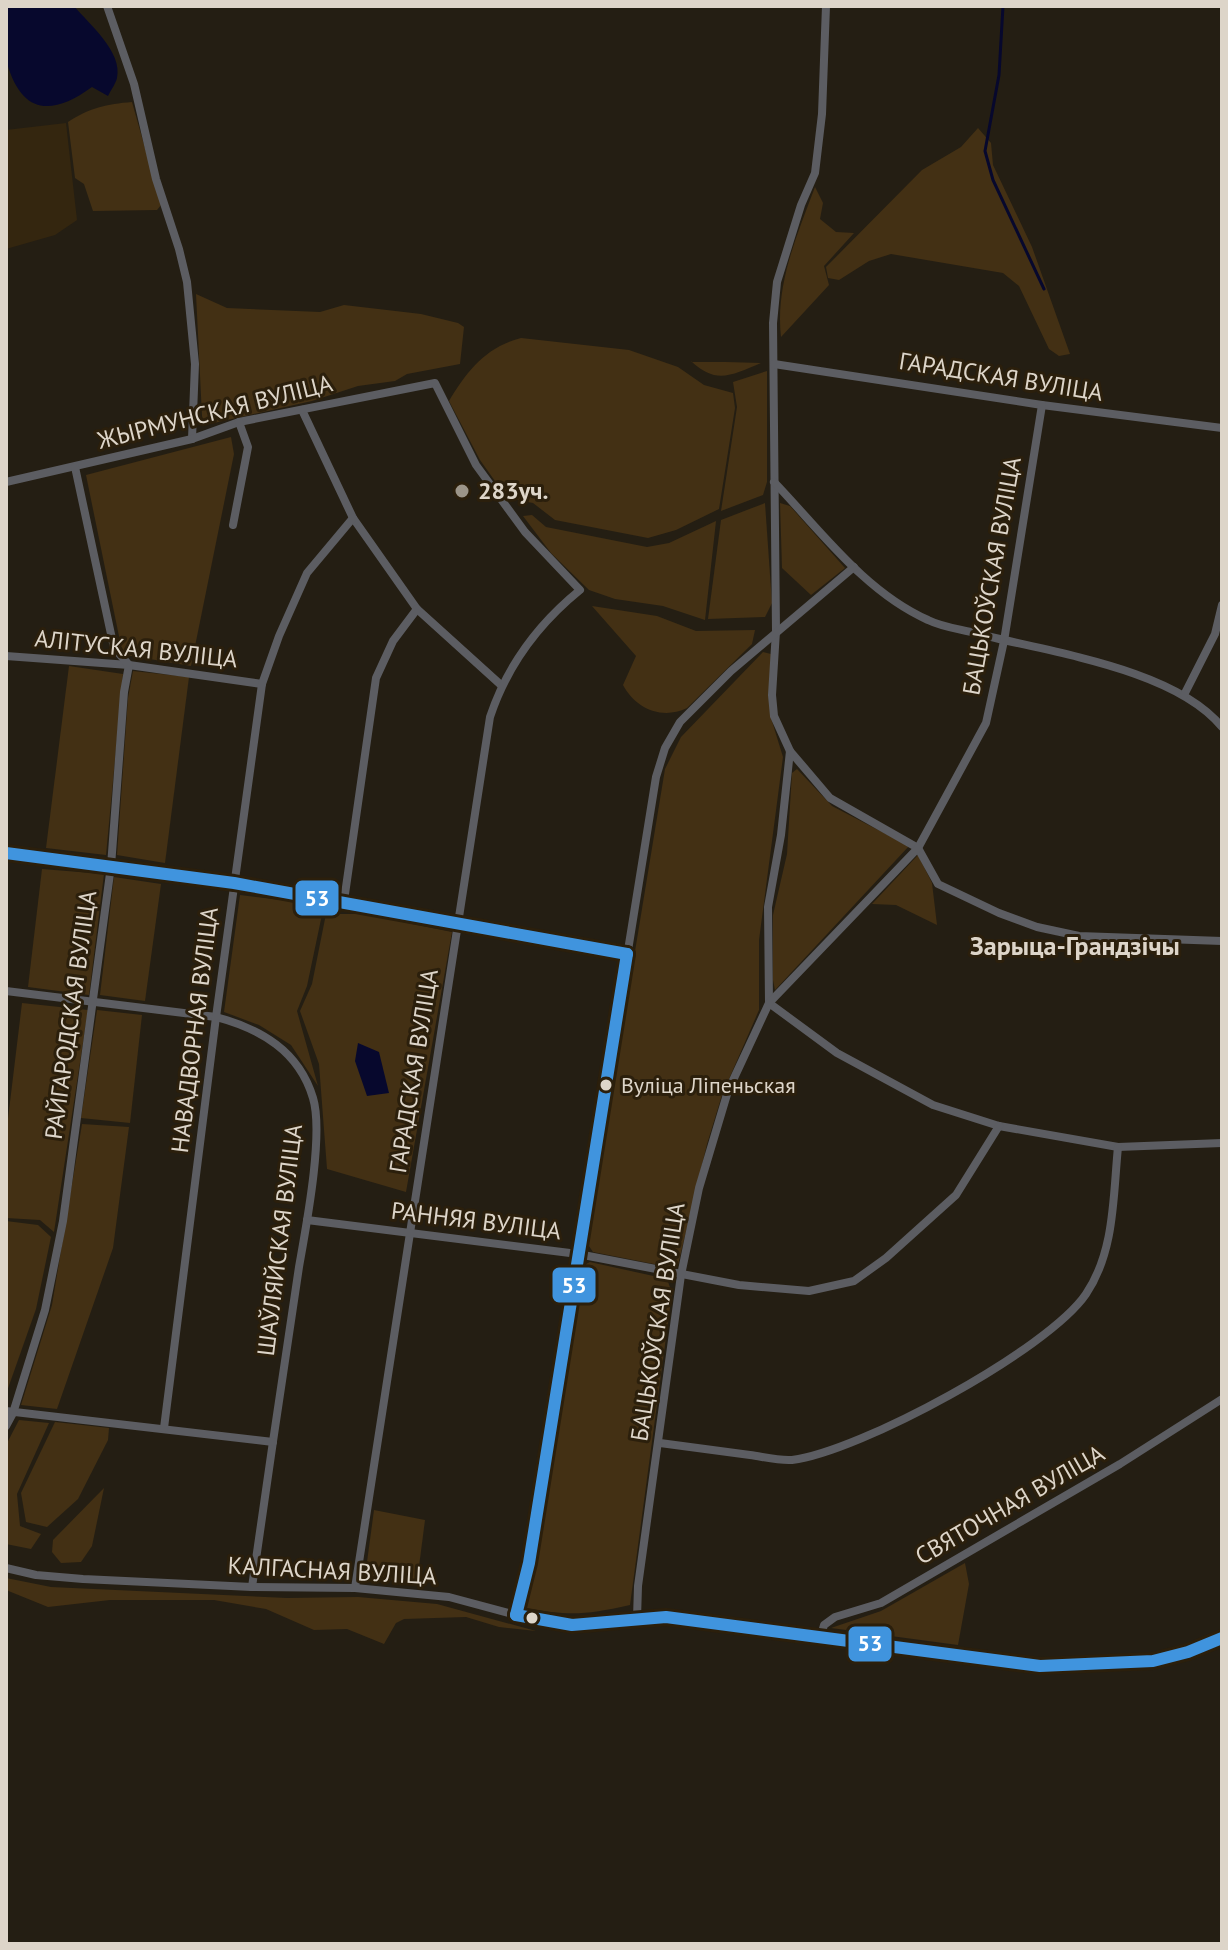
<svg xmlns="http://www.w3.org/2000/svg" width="1228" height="1950" font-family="'PT Sans',sans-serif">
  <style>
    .built { fill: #34260f }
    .green { fill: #433014 }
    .water { fill: #07082d }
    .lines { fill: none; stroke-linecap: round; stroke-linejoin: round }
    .stream { stroke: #07082d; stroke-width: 3 }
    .street { stroke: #5c5d62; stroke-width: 8 }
    .bus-1-casing { stroke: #2b1f0c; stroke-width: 18 }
    .bus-1 { stroke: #4094de; stroke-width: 12 }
    .poi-dot { fill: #9c9589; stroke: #2b1f0c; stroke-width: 3 }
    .bus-dot { fill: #ddd5c9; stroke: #2b1f0c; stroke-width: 3 }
    .labels { text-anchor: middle; stroke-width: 6; stroke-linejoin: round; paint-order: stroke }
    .bus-label { font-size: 22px; fill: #ddd5c9; stroke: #2b1f0c; text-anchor: start }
    .street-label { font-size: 24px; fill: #ddd5c9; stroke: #2b1f0c }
    .poi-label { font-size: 24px; font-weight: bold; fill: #ddd5c9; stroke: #2b1f0c; text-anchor: start }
    .neighbourhood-label { font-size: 26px; font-weight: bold; fill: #ddd5c9; stroke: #2b1f0c }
    .line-badge { stroke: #2b1f0c; stroke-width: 3 }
    .badge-label { font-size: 22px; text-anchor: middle; font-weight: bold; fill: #fff }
  </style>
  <rect width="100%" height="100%" fill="#241e13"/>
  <polygon class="built" points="66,123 77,220 55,235 6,249 6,130"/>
  <g class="green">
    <path d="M132,102L161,205L157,210L93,211L84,184L75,178L68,122C89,108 107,104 132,102Z"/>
    <polygon points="978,128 991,143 993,165 1032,247 1070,354 1059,356 1049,349 1019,286 1003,273 891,254 869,261 839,280 828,278 826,267 922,170 961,147"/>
    <path d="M815,187L823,203L820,219L836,232L854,233L824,266L829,285L781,337C775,285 797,235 815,187Z"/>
    <polygon points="196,294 227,308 320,312 344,305 421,314 458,323 464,327 460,364 407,374 395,381 358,386 312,401 205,425 202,416"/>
    <path d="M521,338L629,350L678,367L704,385L733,393L735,408L719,509L676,530L648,538L555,520L533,503L507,498L480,460L449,401C467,371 486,347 521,338Z"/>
    <path d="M691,361H690L761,363C732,375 716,385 691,361Z"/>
    <polygon points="767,371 767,482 763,495 721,511 737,407 733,382"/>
    <polygon points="231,437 234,454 191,666 126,655 121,646 86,475"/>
    <polygon points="765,503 772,603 765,617 708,619 721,520"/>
    <polygon points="780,503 790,506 845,568 811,595 782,568"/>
    <polygon points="532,515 546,527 647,547 669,543 716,521 705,620 663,606 615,599 589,590 551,553 523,516"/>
    <path d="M592,606L657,616L696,631L755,630L752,644L687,708C662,720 636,709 623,685L636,656Z"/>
    <polygon points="763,652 771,654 771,718 783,757 759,940 759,1010 722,1095 707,1144 678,1265 674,1268 593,1252 587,1243 665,769 681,737"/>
    <polygon points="69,666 123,674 106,855 46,848"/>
    <polygon points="133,671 189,677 165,863 117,855 128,698"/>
    <polygon points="797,769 832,806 909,846 775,990 773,980 773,915 787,854 792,773"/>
    <polygon points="918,855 932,883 937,925 896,905 872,904"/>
    <polygon points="42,869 104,874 89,995 28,987"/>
    <polygon points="114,877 161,884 145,1001 100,995"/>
    <polygon points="240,895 324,905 307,986 297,1011 318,1086 291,1045 259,1025 224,1012"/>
    <polygon points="326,914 363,914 452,932 406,1192 327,1169 319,1064 300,1011 312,984"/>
    <polygon points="22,1003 88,1010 54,1232 40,1220 6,1218 6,1135"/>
    <polygon points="97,1010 142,1015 130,1123 81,1118"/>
    <polygon points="82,1124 129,1127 113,1248 57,1409 21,1405 52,1305"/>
    <polygon points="6,1221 38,1225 51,1237 36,1309 6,1394"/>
    <path d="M590,1262L667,1279L672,1293L630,1605C585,1615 570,1616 525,1608L582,1266Z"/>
    <polygon points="19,1420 49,1423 17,1494 20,1526 41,1534 31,1549 6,1544 6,1445"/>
    <polygon points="55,1422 109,1428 108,1440 78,1499 47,1527 26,1522 21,1493"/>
    <polygon points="104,1488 92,1546 81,1562 61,1563 52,1552 53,1540"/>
    <polygon points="374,1510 425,1520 417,1582 365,1577"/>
    <polygon points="965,1563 969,1584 958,1645 831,1628 881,1611"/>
    <polygon points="6,1578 51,1587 287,1598 358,1597 437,1604 536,1631 499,1627 466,1617 404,1619 396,1623 384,1644 347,1629 314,1630 266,1609 214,1600 110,1600 48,1607 6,1590"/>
  </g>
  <g class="water">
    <path d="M6,6H74C89,24 123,52 117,78C116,83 111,90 108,96L92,87C52,116 22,115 7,63C2,47 6,23 6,6Z"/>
    <polygon points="358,1043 379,1052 389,1093 367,1096 355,1061"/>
  </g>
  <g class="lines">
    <polyline class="stream" points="1003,6 999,75 985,151 993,180 1044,289"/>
    <g class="street">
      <polyline points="107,6 134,84 156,179 179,249 187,282 195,364 192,439"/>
      <polyline points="826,6 822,114 815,173 801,205 777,282 773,323 776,631 772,695 774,716 790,751 781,835 768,907 769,1003 837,1053 933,1105 999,1126 1118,1147 1222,1143"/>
      <polyline points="774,364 1042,405 1222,428"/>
      <polyline points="302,410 353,518 417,609 501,685"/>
      <path d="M6,482L192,439L239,422L435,383L476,465L525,532L580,590C538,624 507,666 490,717L355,1588"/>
      <path d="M774,482C821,531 865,592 928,620C942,627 959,629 975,633C1047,652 1174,668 1222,727"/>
      <polyline points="233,525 248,447 239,422"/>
      <polyline points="6,656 129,665 262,684"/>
      <polyline points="1184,695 1215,634 1222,605"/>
      <polyline points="790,751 830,798 918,848 938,884 999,913 1037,927 1079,936 1222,941"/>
      <polyline points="6,853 234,883 627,954"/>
      <polyline points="344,901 376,678 393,641 417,609"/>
      <path d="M6,991L216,1017C261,1029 299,1051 313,1098C324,1134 306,1227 299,1267C283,1374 267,1480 252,1587"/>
      <polyline points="307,1220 578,1254 739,1285 809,1291 854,1281 886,1258 956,1195 999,1126"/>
      <polyline points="6,1411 273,1442"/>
      <polyline points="6,1426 13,1413 45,1310 63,1221 111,866 124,692 129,665 114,648 75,467"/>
      <polyline points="164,1428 216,1017 262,684 279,636 307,573 353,518"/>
      <path d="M660,1443C690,1447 720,1451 750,1455C764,1457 779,1461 792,1460C859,1452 1048,1350 1086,1294C1115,1251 1113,1196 1118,1147"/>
      <polyline points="6,1568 36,1575 83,1579 252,1587 355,1588 449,1597 516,1615 572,1625 666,1617 1040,1666 1153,1661 1188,1652 1222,1638"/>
      <polyline points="516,1615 529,1563 656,777 665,748 680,722 731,671 854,567"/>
      <polyline points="637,1618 638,1586 681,1275 699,1188 728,1091 769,1003 918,848 986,723 1004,641 1042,405"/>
      <polyline points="820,1639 824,1625 835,1617 881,1603 1120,1464 1222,1399"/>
    </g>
    <g class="bus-1-casing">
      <g id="bus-1">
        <polyline points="6,853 234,883 627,954"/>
        <polyline points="516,1615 572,1625 666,1617 1040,1666 1153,1661 1188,1652 1222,1638"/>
        <polyline points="516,1615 529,1563 627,954"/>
      </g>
    </g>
    <use href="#bus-1" class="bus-1"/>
  </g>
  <circle class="poi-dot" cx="462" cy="491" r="8"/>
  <g class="bus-dot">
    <circle cx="606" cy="1085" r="7"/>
    <circle cx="532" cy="1618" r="7"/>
  </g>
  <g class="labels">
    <g class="bus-label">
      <text x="621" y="1093">Вуліца Ліпеньская</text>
    </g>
    <g class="street-label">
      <text transform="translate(1001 377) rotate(9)" y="8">ГАРАДСКАЯ ВУЛІЦА</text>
      <text transform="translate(215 412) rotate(-14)" y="8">ЖЫРМУНСКАЯ ВУЛІЦА</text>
      <text transform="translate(992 576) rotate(-80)" y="8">БАЦЬКОЎСКАЯ ВУЛІЦА</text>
      <text transform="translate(136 649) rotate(6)" y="8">АЛІТУСКАЯ ВУЛІЦА</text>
      <text transform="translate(71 1015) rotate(-82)" y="8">РАЙГАРОДСКАЯ ВУЛІЦА</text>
      <text transform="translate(195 1030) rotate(-83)" y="8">НАВАДВОРНАЯ ВУЛІЦА</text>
      <text transform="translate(414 1071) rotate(-81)" y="8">ГАРАДСКАЯ ВУЛІЦА</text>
      <text transform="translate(476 1221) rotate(7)" y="8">РАННЯЯ ВУЛІЦА</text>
      <text transform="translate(280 1240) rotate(-83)" y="8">ШАЎЛЯЙСКАЯ ВУЛІЦА</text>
      <text transform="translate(658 1322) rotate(-81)" y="8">БАЦЬКОЎСКАЯ ВУЛІЦА</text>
      <text transform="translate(1010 1505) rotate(-30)" y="8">СВЯТОЧНАЯ ВУЛІЦА</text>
      <text transform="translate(332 1571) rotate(3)" y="8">КАЛГАСНАЯ ВУЛІЦА</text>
    </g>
    <g class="poi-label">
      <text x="478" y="499">283уч.</text>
    </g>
    <g class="neighbourhood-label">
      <text x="1075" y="955">Зарыца-Грандзічы</text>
    </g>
  </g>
  <g class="line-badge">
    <rect x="294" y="879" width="46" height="38" rx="8" fill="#4094de"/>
    <rect x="551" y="1266" width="46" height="38" rx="8" fill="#4094de"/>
    <rect x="847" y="1625" width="46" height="38" rx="8" fill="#4094de"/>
  </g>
  <g class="badge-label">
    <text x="317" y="906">53</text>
    <text x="574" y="1293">53</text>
    <text x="870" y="1651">53</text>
  </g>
  <rect width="1228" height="1950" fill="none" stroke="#ddd5c9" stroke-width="16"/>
</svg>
